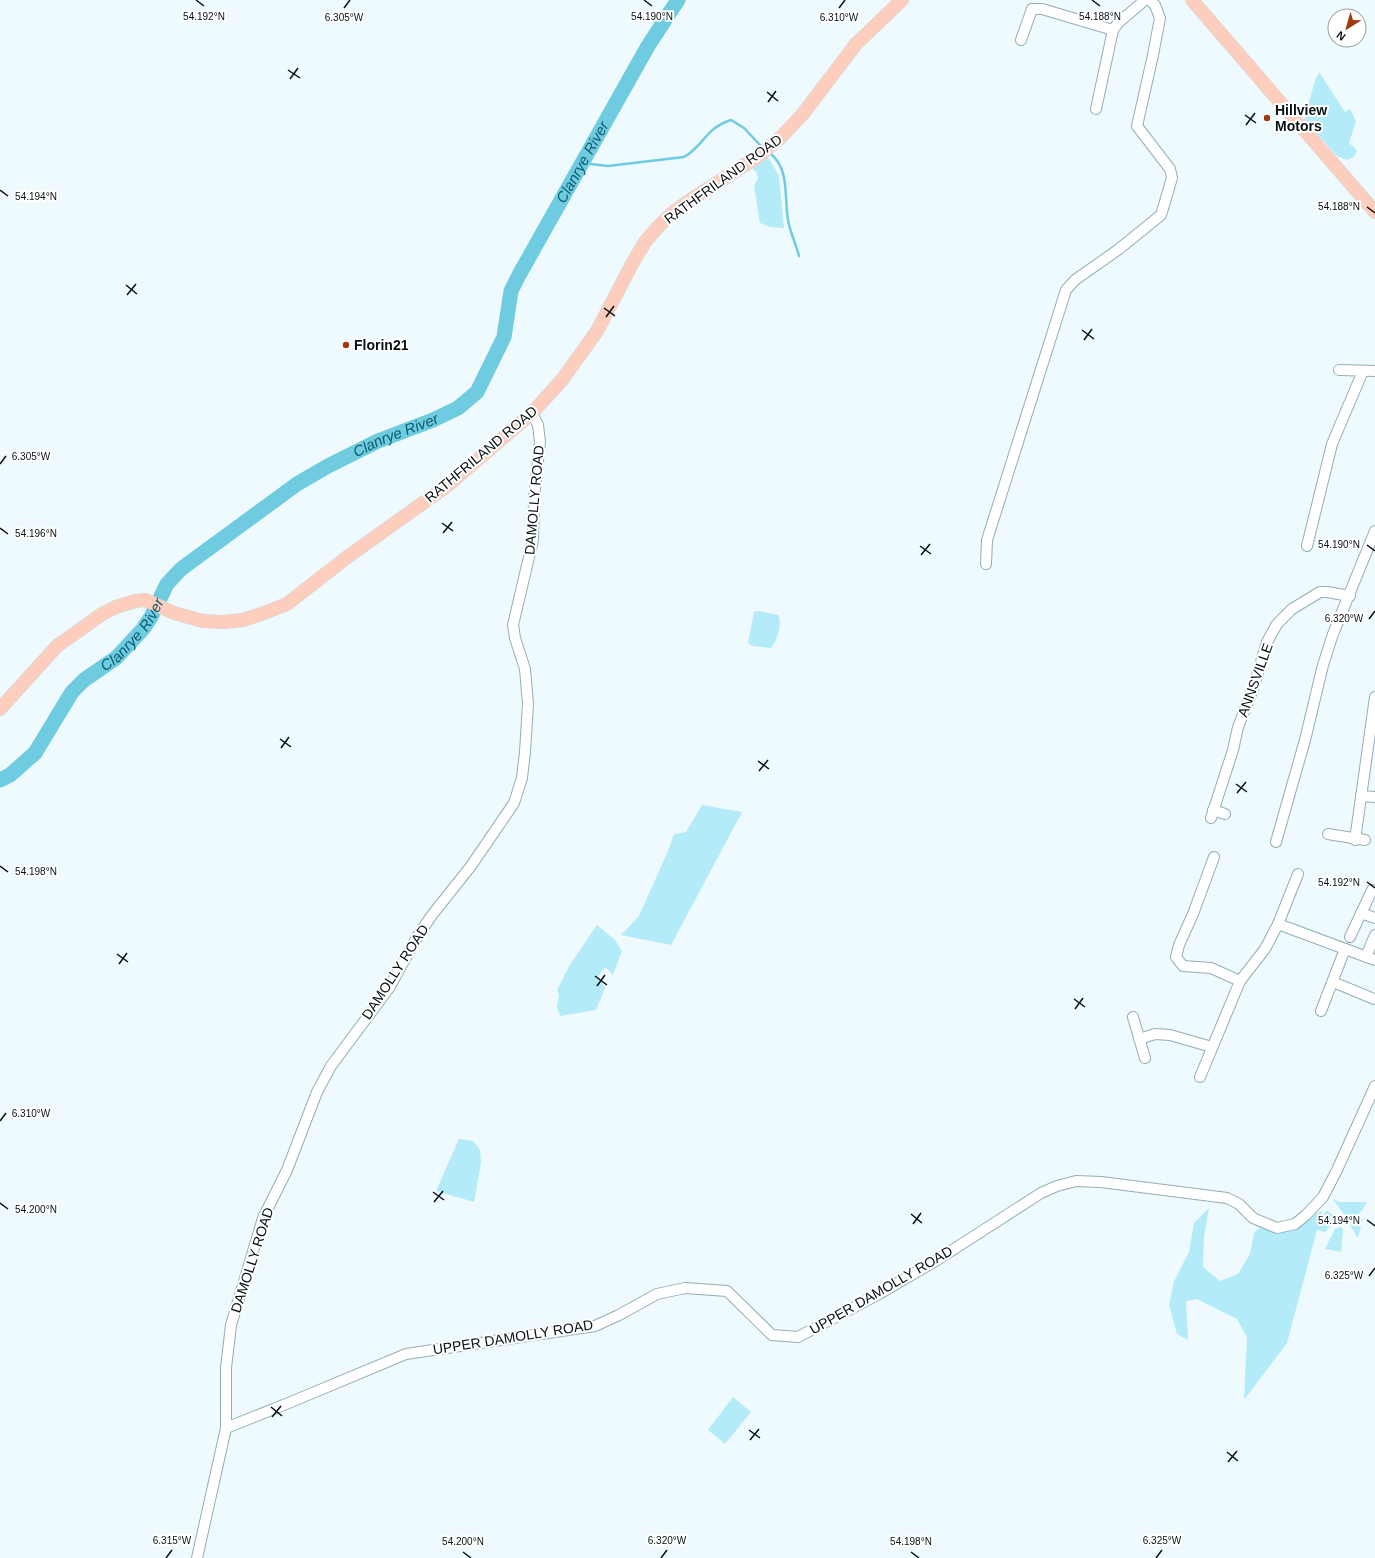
<svg xmlns="http://www.w3.org/2000/svg" width="1375" height="1558" font-family="Arial,sans-serif">
  <style>
    .green { fill: #b4ebf9 }
    .lines { fill: none; stroke-linecap: round; stroke-linejoin: round }
    .stream { stroke: #6fcbe0; stroke-width: 2.5 }
    .river { stroke: #6fcbe0; stroke-width: 15 }
    .minor-casing { stroke: #93aeb6; stroke-width: 12 }
    .major-casing { stroke: #d2d4d5; stroke-width: 14 }
    .minor { stroke: #fff; stroke-width: 10 }
    .major { stroke: #fdcebe; stroke-width: 13 }
    .ticks { fill: none; stroke: #071113; stroke-width: 1.5 }
    .poi-dot { fill: #9f3a0e; stroke: #fff; stroke-width: 1.5 }
    .labels { text-anchor: middle; stroke-width: 4; stroke-linejoin: round; paint-order: stroke }
    .poi-label { font-size: 14px; font-weight: bold; fill: #071113; stroke: #fff; text-anchor: start }
    .street-label { font-size: 14px; fill: #071113; stroke: #fff }
    .water-label { font-size: 15px; font-style: italic; fill: #0c5c6b; stroke: #fff }
    .ticks-label { font-size: 10px; text-anchor: middle; fill: #071113; stroke: #fff; stroke-width: 4; stroke-linejoin: round; paint-order: stroke }
  </style>
  <rect width="100%" height="100%" fill="#eefafd"/>
  <g class="green">
    <polygon points="1319,72 1345,112 1350,109 1356,121 1349,143 1357,150 1354,157 1347,160 1337,156 1304,119 1315,81"/>
    <polygon points="768,157 779,176 784,228 770,227 760,223 754,186 758,178 756,172 752,168"/>
    <path d="M759,611L778,615C783,623 777,641 771,648L752,646L748,643L754,612Z"/>
    <polygon points="702,805 742,812 671,945 621,935 639,916 668,851 674,834 686,832"/>
    <polygon points="597,925 615,940 622,951 613,975 605,967 598,977 605,988 596,1010 560,1016 557,1007 559,995 557,990 571,963"/>
    <polygon points="459,1139 473,1141 480,1150 481,1163 474,1202 436,1191"/>
    <path d="M1333,1199L1339,1202H1367C1362,1211 1357,1219 1346,1217Z"/>
    <polygon points="1209,1208 1204,1237 1203,1267 1220,1281 1238,1274 1250,1254 1254,1233 1259,1228 1282,1231 1297,1229 1317,1213 1322,1211 1322,1215 1327,1211 1334,1215 1333,1223 1325,1232 1317,1230 1287,1343 1244,1400 1247,1337 1237,1319 1197,1299 1186,1301 1188,1340 1177,1334 1169,1305 1174,1281 1189,1252 1194,1223"/>
    <polygon points="1363,1218 1358,1238 1350,1225"/>
    <polygon points="1341,1227 1343,1230 1341,1252 1325,1249 1335,1229"/>
    <polygon points="733,1397 751,1412 725,1444 708,1430"/>
  </g>
  <g class="lines">
    <g class="stream">
      <path d="M771,154C790,170 784,198 788,220C790,232 796,244 799,256"/>
      <path d="M582,163L608,166L684,157C703,147 705,128 731,120L744,128L760,145"/>
    </g>
    <path class="river" id="s1" d="M0,780L10,775L35,753L72,692L84,680L116,658L143,629L151,617L167,584L181,569L297,484L328,466L378,441L433,420L458,408L477,392L504,337L511,291L519,275L648,46L678,0"/>
    <g class="minor-casing">
      <g id="minor">
        <polyline points="1021,40 1032,9 1042,9 1113,30"/>
        <polyline points="1096,109 1113,30 1118,23 1145,0"/>
        <polyline points="1339,370 1375,371"/>
        <polyline points="1307,546 1332,444 1363,371"/>
        <polyline points="986,564 987,540 1066,290 1075,280 1119,249 1161,215 1172,178 1170,169 1137,126 1153,55 1160,18 1155,5 1150,0"/>
        <polyline points="1361,796 1375,797"/>
        <polyline points="1213,810 1225,814"/>
        <polyline points="1211,818 1233,750 1238,727 1253,689 1267,642 1277,624 1292,609 1320,592 1327,592 1350,596"/>
        <polyline points="1328,834 1365,840"/>
        <polyline points="1355,840 1375,697"/>
        <polyline points="1276,842 1305,740 1323,665 1333,634 1375,531"/>
        <polyline points="1214,857 1193,914 1179,945 1176,957 1183,966 1211,968 1240,981 1265,949 1278,924 1298,874"/>
        <polyline points="1361,913 1375,918"/>
        <polyline points="1278,924 1375,960"/>
        <polyline points="1350,937 1372,890"/>
        <polyline points="1366,957 1375,935"/>
        <polyline points="1333,982 1374,999"/>
        <polyline points="1321,1011 1345,949"/>
        <polyline points="1133,1017 1145,1058"/>
        <polyline points="1139,1039 1155,1034 1170,1035 1212,1047"/>
        <polyline points="1200,1077 1240,981"/>
        <polyline points="226,1428 291,1402 406,1354 595,1326 619,1315 657,1294 685,1288 727,1291 772,1335 798,1337 879,1294 937,1260 1041,1193 1057,1186 1076,1181 1101,1182 1227,1198 1239,1204 1253,1218 1277,1228 1295,1224 1306,1215 1323,1197 1337,1170 1375,1086"/>
        <polyline points="197,1558 226,1428 226,1368 231,1325 263,1218 287,1170 317,1092 331,1066 389,988 417,937 432,915 471,866 514,803 522,778 525,752 528,704 525,669 515,638 513,625 533,540 534,498 540,442 538,425 532,413"/>
      </g>
    </g>
    <g class="major-casing">
      <g id="major">
        <polyline points="1192,0 1375,212"/>
        <polyline points="0,709 57,646 102,614 116,607 135,601 146,600 174,613 203,621 223,622 243,620 264,613 287,604 346,558 448,485 532,413 562,380 597,331 632,264 645,242 657,228 671,214 689,201 757,157 780,138 802,115 856,44 902,0"/>
      </g>
    </g>
    <use href="#minor" class="minor"/>
    <use href="#major" class="major"/>
  </g>
  <path class="ticks" d="M196,0L204,6M644,0L652,6M1092,0L1100,6M344,8L350,0M839,8L845,0M288,70L300,78M290,79L298,68M767,92L778,101M768,102L776,91M1245,115L1256,123M1246,125L1255,113M0,190L8,196M1367,207L1375,213M126,285L137,294M127,295L136,284M604,308L615,316M606,317L614,306M1082,330L1094,339M1084,340L1092,329M0,464L6,456M442,523L453,531M0,528L8,534M443,533L452,522M1367,545L1375,551M920,546L931,554M921,555L930,544M1369,619L1375,611M280,739L291,747M281,748L289,737M758,761L769,769M759,771L768,760M1236,784L1247,792M1237,793L1246,782M0,866L8,872M1367,882L1375,888M117,954L128,962M119,964L127,953M595,976L607,985M597,986L605,975M1074,999L1085,1007M1075,1009L1083,998M0,1121L6,1113M433,1192L444,1200M434,1202L443,1191M0,1203L8,1209M911,1214L922,1223M1367,1220L1375,1226M913,1224L921,1213M1369,1276L1375,1268M271,1407L282,1416M272,1417L281,1406M749,1430L760,1438M750,1440L759,1429M1227,1452L1238,1461M1228,1462L1237,1451M463,1552L471,1558M911,1552L919,1558M166,1558L172,1550M661,1558L667,1550M1156,1558L1162,1550"/>
  <g class="poi-dot">
    <circle cx="1267" cy="118" r="4"/>
    <circle cx="346" cy="345" r="4"/>
  </g>
  <g class="labels">
    <g class="poi-label">
      <text x="1275" y="115">Hillview<tspan x="1275" dy="16">Motors</tspan></text>
      <text x="354" y="350">Florin21</text>
    </g>
    <g class="street-label">
      <text transform="translate(723 179) rotate(-36)" y="5">RATHFRILAND ROAD</text>
      <text transform="translate(481 454) rotate(-40)" y="5">RATHFRILAND ROAD</text>
      <text transform="translate(534 500) rotate(-85)" y="5">DAMOLLY ROAD</text>
      <text transform="translate(1255 680) rotate(-70)" y="5">ANNSVILLE</text>
      <text transform="translate(395 972) rotate(-57)" y="5">DAMOLLY ROAD</text>
      <text transform="translate(252 1260) rotate(-72)" y="5">DAMOLLY ROAD</text>
      <text transform="translate(881 1290) rotate(-30)" y="5">UPPER DAMOLLY ROAD</text>
      <text transform="translate(513 1337) rotate(-9)" y="5">UPPER DAMOLLY ROAD</text>
    </g>
    <g class="water-label">
      <text dy="5" stroke="none"><textPath href="#s1" startOffset="885">Clanrye River</textPath></text>
      <text dy="5" stroke="none"><textPath href="#s1" startOffset="537">Clanrye River</textPath></text>
      <text dy="5" stroke="none"><textPath href="#s1" startOffset="200">Clanrye River</textPath></text>
    </g>
  </g>
  <g class="ticks-label">
    <text x="652" y="20">54.190°N</text>
    <text x="1100" y="20">54.188°N</text>
    <text x="204" y="20">54.192°N</text>
    <text x="344" y="21">6.305°W</text>
    <text x="839" y="21">6.310°W</text>
    <text x="36" y="200">54.194°N</text>
    <text x="1339" y="210">54.188°N</text>
    <text x="31" y="460">6.305°W</text>
    <text x="36" y="537">54.196°N</text>
    <text x="1339" y="548">54.190°N</text>
    <text x="1344" y="622">6.320°W</text>
    <text x="36" y="875">54.198°N</text>
    <text x="1339" y="886">54.192°N</text>
    <text x="31" y="1117">6.310°W</text>
    <text x="36" y="1213">54.200°N</text>
    <text x="1339" y="1224">54.194°N</text>
    <text x="1344" y="1279">6.325°W</text>
    <text x="172" y="1544">6.315°W</text>
    <text x="667" y="1544">6.320°W</text>
    <text x="1162" y="1544">6.325°W</text>
    <text x="463" y="1545">54.200°N</text>
    <text x="911" y="1545">54.198°N</text>
  </g>
  <g transform="translate(1347 28) rotate(217)"><circle r="19" fill="#ffffff" stroke="#9ca0a1"/>
  <path d="M0-3L7 15L0 10L-7 15Z" fill="#9f3a0e"/>
  <text y="-6" font-size="11" font-weight="bold" text-anchor="middle" fill="#071113">N</text>
  </g>
</svg>
